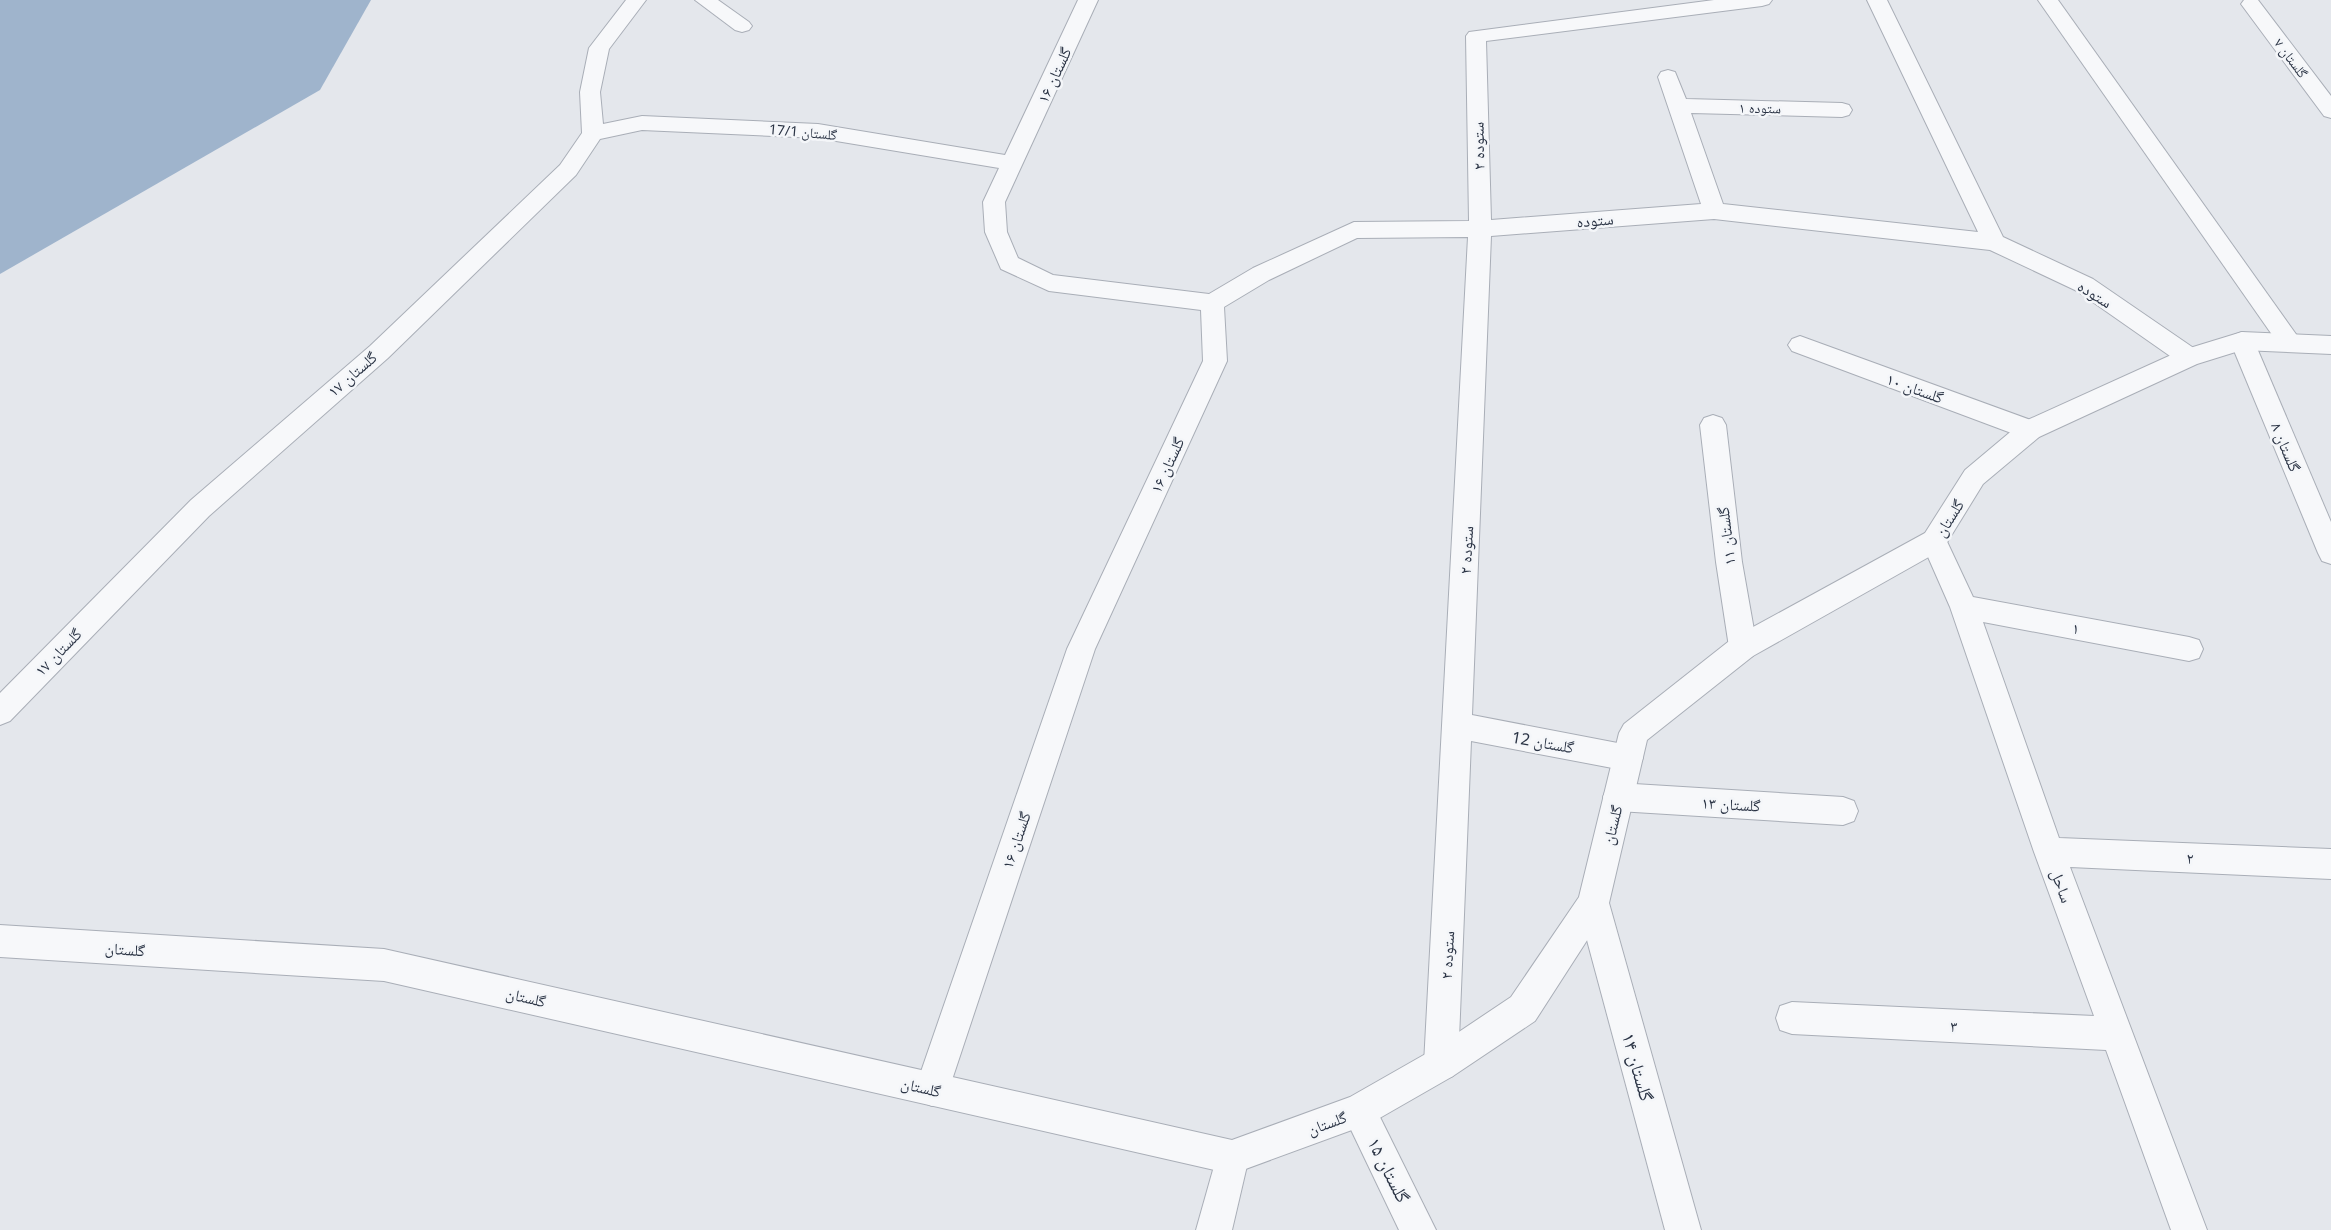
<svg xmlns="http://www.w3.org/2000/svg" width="2331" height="1230" font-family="'Noto Sans','Noto Naskh Arabic',sans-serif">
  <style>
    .water { fill: #9fb4cc }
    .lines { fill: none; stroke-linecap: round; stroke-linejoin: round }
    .minor-casing { stroke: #a9aeb7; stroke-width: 2 }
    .tertiary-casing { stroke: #a9aeb7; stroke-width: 2 }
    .minor { fill: #f7f8fa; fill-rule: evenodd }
    .tertiary { fill: #f7f8fa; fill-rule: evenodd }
    .labels { text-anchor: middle; stroke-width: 5; stroke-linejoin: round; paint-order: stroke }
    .far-street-label { font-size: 14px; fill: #2b3445; stroke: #f4f6f9 }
    .street-label { font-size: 16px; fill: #2b3445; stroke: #f4f6f9 }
    .near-street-label { font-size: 19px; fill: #2b3445; stroke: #f4f6f9 }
  </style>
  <rect width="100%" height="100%" fill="#e4e7ec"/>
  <polygon class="water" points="0,0 371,0 320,90 0,274"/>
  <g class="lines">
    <g class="minor-casing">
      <g id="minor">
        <polygon points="626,0 646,0 609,49 600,92 603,124 642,116 818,124 1005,155 1078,0 1098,0 1005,202 1007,232 1018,258 1053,275 1209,294 1253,268 1354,222 1469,221 1466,36 1469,32 1714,0 1772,0 1769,4 1762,6 1486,41 1491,220 1701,204 1658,77 1661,72 1668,70 1675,72 1686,99 1842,103 1849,105 1852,110 1849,115 1842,117 1691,113 1723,204 1978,232 1867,0 1887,0 2003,237 2093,279 2198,351 2201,357 2198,363 2189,366 2180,363 2077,291 1990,250 1714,219 1491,236 1472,715 1628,745 1638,749 1643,758 1638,767 1628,771 1471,741 1458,1064 1453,1076 1441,1081 1429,1076 1424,1064 1468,237 1357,238 1269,280 1224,307 1227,361 1095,649 949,1089 944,1101 932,1106 920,1101 915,1089 1067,649 1203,361 1201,310 1049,291 1001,269 985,232 983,202 999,168 818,138 642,130 600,139 576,175 388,358 209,516 10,721 0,725 0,693 191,500 370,346 560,165 582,133 580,92 589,48"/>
        <polygon points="695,0 718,0 749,22 752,26 749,30 742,32 735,30"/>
        <polygon points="2038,0 2058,0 2298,337 2302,343 2298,349 2290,352 2282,349"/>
        <polygon points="2244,0 2258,0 2331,96 2331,118 2324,116 2244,8 2241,4"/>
        <polygon points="2242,332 2250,335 2254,341 2331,522 2331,564 2322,561 2318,553 2230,341 2234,335"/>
        <polygon points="1800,336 2039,423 2043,430 2039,437 2030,440 1792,351 1788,345 1792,339"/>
        <polygon points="1713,415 1722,418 1726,425 1742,562 1757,647 1753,656 1743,659 1733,656 1729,647 1716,562 1700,425 1704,418"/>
        <polygon points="1934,530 1943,533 1973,597 2189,637 2199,640 2203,649 2199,658 2189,661 1983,622 2059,838 2331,849 2331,879 2070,867 2207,1230 2171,1230 2106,1050 1792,1034 1780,1030 1776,1018 1780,1006 1792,1002 2094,1016 2034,852 1950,607 1921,541 1925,533"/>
        <polygon points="1618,783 1843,797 1854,801 1858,811 1854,821 1843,825 1618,811 1607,807 1603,797 1607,787"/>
        <polygon points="1593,888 1604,892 1609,903 1701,1230 1665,1230 1577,903 1582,892"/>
        <polygon points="1359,1094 1371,1099 1436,1230 1399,1230 1342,1111 1347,1099"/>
        <polygon points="1232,1140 1244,1145 1249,1157 1232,1230 1196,1230 1220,1145"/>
      </g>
    </g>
    <g class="tertiary-casing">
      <polygon id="tertiary" points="2242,332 2331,336 2331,354 2242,350 2197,364 2039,437 1983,484 1943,549 1753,656 1647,740 1609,903 1604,914 1535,1021 1453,1076 1371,1123 1232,1174 384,981 0,957 0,925 384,949 1232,1140 1350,1097 1429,1052 1511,997 1579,897 1619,733 1624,724 1733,638 1925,533 1965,470 2021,423 2180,351"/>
    </g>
    <use href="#minor" class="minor"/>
    <use href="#tertiary" class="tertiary"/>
  </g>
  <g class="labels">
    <g class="far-street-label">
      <text transform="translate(2291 58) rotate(53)" y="5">گلستان ۷</text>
      <text transform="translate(1760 108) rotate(1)" y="5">ستوده ۱</text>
      <text transform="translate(803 132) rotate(5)" y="5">گلستان 17/1</text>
    </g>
    <g class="street-label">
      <text transform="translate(1054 75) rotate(-65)" y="6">گلستان ۱۶</text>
      <text transform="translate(1478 146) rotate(-91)" y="6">ستوده ۲</text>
      <text transform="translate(1595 220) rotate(-5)" y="6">ستوده</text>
      <text transform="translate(2095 294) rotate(32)" y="6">ستوده</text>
      <text transform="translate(352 374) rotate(-41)" y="6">گلستان ۱۷</text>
      <text transform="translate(1915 388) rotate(20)" y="6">گلستان ۱۰</text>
      <text transform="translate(2286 447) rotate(67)" y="6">گلستان ۸</text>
      <text transform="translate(1167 465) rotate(-65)" y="6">گلستان ۱۶</text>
      <text transform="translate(1949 518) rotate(-58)" y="6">گلستان</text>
      <text transform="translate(1726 536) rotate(-97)" y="6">گلستان ۱۱</text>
      <text transform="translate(1466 550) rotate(-87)" y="6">ستوده ۲</text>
      <text transform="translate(2076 628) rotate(11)" y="6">۱</text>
      <text transform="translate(58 652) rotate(-46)" y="6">گلستان ۱۷</text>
      <text transform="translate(1543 742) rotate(10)" y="6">گلستان 12</text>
      <text transform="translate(1731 804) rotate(3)" y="6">گلستان ۱۳</text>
      <text transform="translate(1612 825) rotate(-76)" y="6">گلستان</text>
      <text transform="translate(1016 840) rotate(-71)" y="6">گلستان ۱۶</text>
      <text transform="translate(2190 858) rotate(2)" y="6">۲</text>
      <text transform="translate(2062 886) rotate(70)" y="6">ساحل</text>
      <text transform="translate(125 949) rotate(4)" y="6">گلستان</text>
      <text transform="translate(1447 955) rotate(-87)" y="6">ستوده ۲</text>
      <text transform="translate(526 997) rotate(13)" y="6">گلستان</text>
      <text transform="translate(1954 1026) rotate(3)" y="6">۳</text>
      <text transform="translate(921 1087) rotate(13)" y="6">گلستان</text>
      <text transform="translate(1327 1123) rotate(-20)" y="6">گلستان</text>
    </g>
    <g class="near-street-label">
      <text transform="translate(1638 1067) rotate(74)" y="7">گلستان ۱۴</text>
      <text transform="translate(1389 1170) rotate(63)" y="7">گلستان ۱۵</text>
    </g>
  </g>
</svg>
